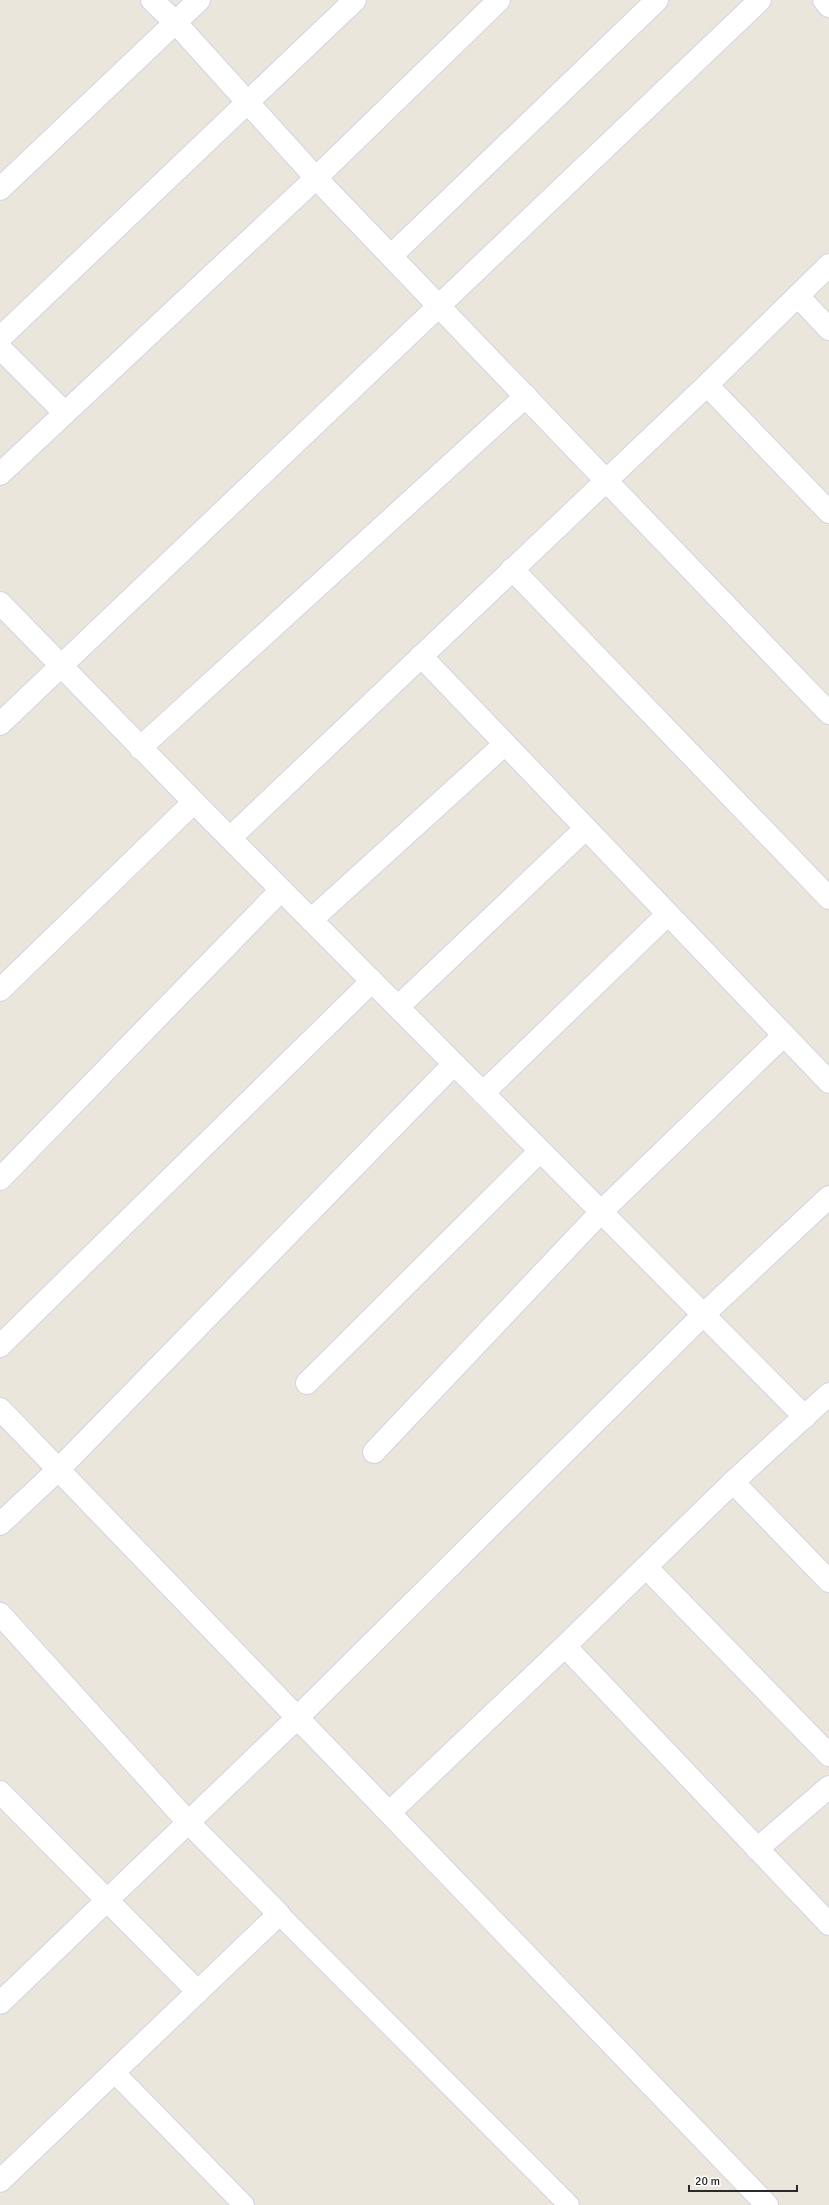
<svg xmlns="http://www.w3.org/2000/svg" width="829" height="2205" font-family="Signika,sans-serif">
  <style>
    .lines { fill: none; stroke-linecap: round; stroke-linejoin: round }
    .service-casing { stroke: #d2d3e2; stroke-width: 22 }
    .minor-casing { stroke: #d2d3e2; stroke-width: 24 }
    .service { stroke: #fff; stroke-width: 20 }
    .minor { stroke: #fff; stroke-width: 22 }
  </style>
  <rect width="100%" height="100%" fill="#ebe6dc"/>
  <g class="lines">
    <g class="service-casing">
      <g id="service">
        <polyline points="279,1914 569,2205"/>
        <polyline points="114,2072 244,2205"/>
      </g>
    </g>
    <g class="minor-casing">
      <g id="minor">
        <polyline points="152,0 176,23 316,178 829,713"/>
        <polyline points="824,0 829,6"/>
        <polyline points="0,189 199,0"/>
        <polyline points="391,256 657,0"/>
        <polyline points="798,296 829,329"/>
        <polyline points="0,338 355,0"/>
        <polyline points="0,348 65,413"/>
        <polyline points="707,385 829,512"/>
        <polyline points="0,474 316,178 499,0"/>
        <polyline points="512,569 829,898"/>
        <polyline points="0,603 194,802 805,1417"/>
        <polyline points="421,656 829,1082"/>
        <polyline points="0,724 760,0"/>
        <polyline points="140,748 526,396"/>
        <polyline points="230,838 707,385 829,265"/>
        <polyline points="311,920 505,744"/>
        <polyline points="0,990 194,802"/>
        <polyline points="398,1007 586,828"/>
        <polyline points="483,1093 668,914"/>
        <polyline points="0,1179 281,890"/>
        <polyline points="0,1346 372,981"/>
        <polyline points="307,1383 540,1151"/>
        <polyline points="0,1409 767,2205"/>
        <polyline points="374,1452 601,1212 784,1035"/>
        <polyline points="733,1482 829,1581"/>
        <polyline points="0,1524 59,1469 454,1064"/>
        <polyline points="646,1567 829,1755"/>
        <polyline points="0,1614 188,1822 279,1914 0,2181"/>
        <polyline points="565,1646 829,1924"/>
        <polyline points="0,1792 198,1992"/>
        <polyline points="390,1812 565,1646 733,1482 829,1394"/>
        <polyline points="757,1849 829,1787"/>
        <polyline points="0,2003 298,1717 703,1315 829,1197"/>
      </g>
    </g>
    <use href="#service" class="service"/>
    <use href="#minor" class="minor"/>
  </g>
  <path d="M689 2185v6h108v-6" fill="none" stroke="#2a2a2a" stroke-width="2"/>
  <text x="695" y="2185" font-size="12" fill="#2a2a2a" stroke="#ffffff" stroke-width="3" paint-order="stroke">20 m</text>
</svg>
